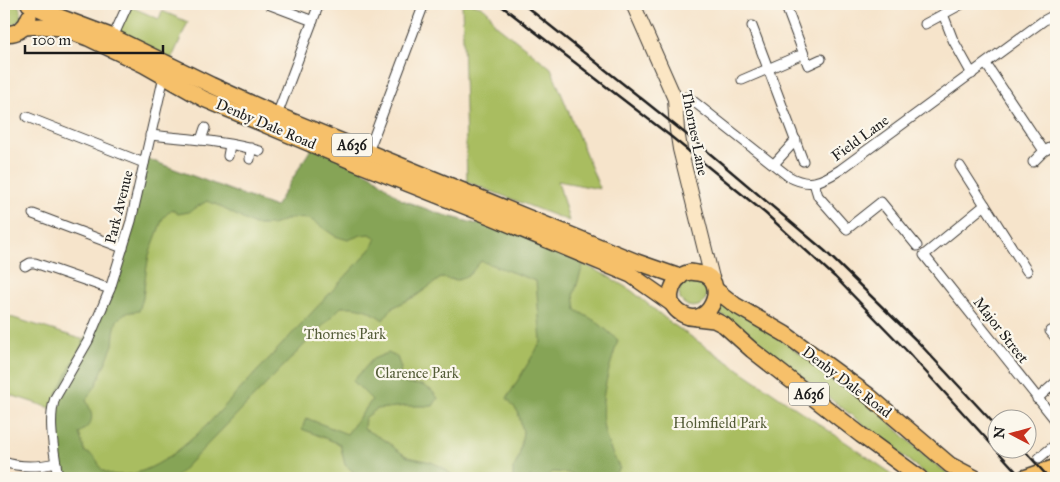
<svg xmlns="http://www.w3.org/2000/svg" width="1060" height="482" font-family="'IM FELL Great Primer',serif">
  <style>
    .green { fill: #a9bd61; stroke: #626c3e }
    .forest { fill: #86a457; stroke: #51603a; fill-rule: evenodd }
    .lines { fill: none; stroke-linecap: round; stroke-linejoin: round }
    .street-casing { stroke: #3d3a36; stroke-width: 11 }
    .secondary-casing { stroke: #3d3a36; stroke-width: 16 }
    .primary-casing { stroke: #3d3a36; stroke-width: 18 }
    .street { stroke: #fff; stroke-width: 9 }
    .secondary { stroke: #fbe6c4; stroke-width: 14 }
    .primary { stroke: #f6c06b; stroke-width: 15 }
    .rail { stroke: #1c1c1c; stroke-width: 2.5 }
    .labels { text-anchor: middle; stroke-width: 4.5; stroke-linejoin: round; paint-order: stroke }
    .shield { fill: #fbf7ec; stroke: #5f5e5a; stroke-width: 1 }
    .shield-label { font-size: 14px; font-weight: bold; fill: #1c1c1c }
    .street-label { font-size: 15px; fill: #1c1c1c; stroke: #fbf7ec }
    .park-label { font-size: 15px; fill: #545c38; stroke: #fbf7ec }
  </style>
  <rect width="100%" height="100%" fill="#fbf7ec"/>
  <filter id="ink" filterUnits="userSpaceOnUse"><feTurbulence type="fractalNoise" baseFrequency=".02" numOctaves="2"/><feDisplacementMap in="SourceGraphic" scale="10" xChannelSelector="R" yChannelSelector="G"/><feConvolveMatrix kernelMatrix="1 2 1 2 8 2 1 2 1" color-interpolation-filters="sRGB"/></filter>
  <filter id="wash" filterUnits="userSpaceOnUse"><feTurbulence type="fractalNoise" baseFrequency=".0096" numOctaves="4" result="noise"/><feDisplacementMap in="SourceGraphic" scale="20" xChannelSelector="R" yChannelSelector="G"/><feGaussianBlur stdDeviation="1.12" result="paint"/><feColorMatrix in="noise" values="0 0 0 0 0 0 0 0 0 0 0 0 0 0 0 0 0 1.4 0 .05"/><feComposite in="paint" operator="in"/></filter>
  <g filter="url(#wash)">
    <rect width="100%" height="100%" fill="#f6e4cb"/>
    <g class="green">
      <path d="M4,4H17C27,15 18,28 4,23Z"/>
      <path d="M462,4C481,4 487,6 495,24L551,68L600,189L558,181L569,221L467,182Z"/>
      <polygon points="131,7 159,19 162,11 188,22 169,65 113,37"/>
      <polygon points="307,156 402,200 437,213 477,224 583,264 606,275 632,291 671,323 888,471 895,478 58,478 51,408 4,393 4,315 88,341 110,289 145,158 275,207"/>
      <circle cx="693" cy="293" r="14"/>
      <path d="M722,302L765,328L872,406L927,458L954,478H931L929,477C882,439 835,402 787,365C764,347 742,326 717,312Z"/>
    </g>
    <g class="forest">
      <path d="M314,144L372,175L402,200L437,213L476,224L492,217L586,256L574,294L576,310L597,322L618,340C609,370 596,405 606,437C609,448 615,458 620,469L610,478H585L568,473L553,472L543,478H513V469L519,457L523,432L518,412L507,398L541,342L536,281L481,261L470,274L458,280L441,278L416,296L392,308L383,320C368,309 360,306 341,307L175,478H58L55,398L110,289L145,158L275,207ZM207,201L215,204L254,225H272L291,218L310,219L335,236L348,240L361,235L370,234L376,238L371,249L208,424C185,446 146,482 110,474C96,468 102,466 95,458C93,455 88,453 85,452L79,433C95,423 94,416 86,400L96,385L113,345L114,332L117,320L125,313L139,311L143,298L146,272L149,255L163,218L172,209L178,214L189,212Z"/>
      <polygon points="388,353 397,357 401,368 399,379 407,384 422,385 431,390 438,398 433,406 406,406 377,409 365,418 364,429 388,442 397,450 408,457 431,462 442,467 456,478 355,478 355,473 345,465 340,444 302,429 306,418 347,434 372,400 353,381 373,359"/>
    </g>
  </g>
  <g filter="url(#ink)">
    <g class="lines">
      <g class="street-casing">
        <g id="street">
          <polyline points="268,4 313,21"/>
          <polyline points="785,4 808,65 821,59"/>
          <polyline points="943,14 953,40 972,74"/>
          <polyline points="925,24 962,4"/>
          <polyline points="752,26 803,161"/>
          <polyline points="113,37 128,4"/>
          <polyline points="986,64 1044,151"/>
          <polyline points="742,80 798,56"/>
          <path d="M675,99L688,97L788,176C809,188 821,182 840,170L1043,21L1056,14"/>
          <polyline points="277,115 319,4"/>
          <polyline points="27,117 144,163"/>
          <path d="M150,135C185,139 227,141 260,151"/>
          <polyline points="201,140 205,128"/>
          <polyline points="368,152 424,4"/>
          <polyline points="228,156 230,145"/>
          <polyline points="250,159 251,148"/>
          <polyline points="1033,162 1044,151 1056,145"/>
          <polyline points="774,164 796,140"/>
          <polyline points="960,166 1027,271"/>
          <polyline points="814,183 818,196 847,229 881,202 917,246"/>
          <polyline points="985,205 924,255 1056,421"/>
          <polyline points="33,214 123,248"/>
          <polyline points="25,266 30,263 35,263 110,289"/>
          <polyline points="1050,331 1056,338"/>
          <polyline points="1037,399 1056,382"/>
          <polyline points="1039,458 1056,444"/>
          <path d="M4,462C21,468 38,467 56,463"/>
          <path d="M58,478C55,454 47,421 55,398L88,341L110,289L131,221L164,76"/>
        </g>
      </g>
      <g class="secondary-casing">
        <polyline id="secondary" points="633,4 675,99 677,130 680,149 713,282"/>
      </g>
      <g class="primary-casing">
        <g id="primary">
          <polyline points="29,4 49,13 113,37 211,85 277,115 637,262 680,277"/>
          <polyline points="25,27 41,26 61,28 88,38 144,65 204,99 361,165 492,217 631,275 671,303"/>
          <path d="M4,33C16,35 25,30 29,17"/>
          <path d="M691,272C695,273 702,273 706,275C727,286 709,328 684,315C680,313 678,312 675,308C674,306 672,305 671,302C669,294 673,282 680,277C682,274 687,273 691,272Z"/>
          <polyline points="716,290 735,305 785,334 868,395 950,465 975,478"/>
          <polyline points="697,318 714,320 724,325 752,350 861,435 920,478"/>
          <polyline points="1024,478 1056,467"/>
        </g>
      </g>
      <use href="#street" class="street"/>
      <use href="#secondary" class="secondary"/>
      <use href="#primary" class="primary"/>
      <g class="rail">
        <polyline points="499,4 669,135 765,213 835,277 905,349 1022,478"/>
        <polyline points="523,4 701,146 825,251 918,342 998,428"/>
        <polyline points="1024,450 1049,478"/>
      </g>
    </g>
  </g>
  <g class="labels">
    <g class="shield">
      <rect x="332" y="133.5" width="40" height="23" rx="4"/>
      <rect x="789" y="382.5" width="40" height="23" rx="4"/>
    </g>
    <g class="shield-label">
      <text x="352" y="150">A636</text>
      <text x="809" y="399">A636</text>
    </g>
    <g class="street-label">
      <text transform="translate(266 124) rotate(23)" y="5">Denby Dale Road</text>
      <text transform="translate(695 133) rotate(79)" y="5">Thornes Lane</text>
      <text transform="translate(860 138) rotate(-36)" y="5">Field Lane</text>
      <text transform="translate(119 207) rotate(-76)" y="5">Park Avenue</text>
      <text transform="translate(1001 330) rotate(52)" y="5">Major Street</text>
      <text transform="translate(847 382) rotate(37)" y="5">Denby Dale Road</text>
    </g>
    <g class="park-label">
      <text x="345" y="339">Thornes Park</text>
      <text x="417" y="378">Clarence Park</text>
      <text x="720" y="428">Holmfield Park</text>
    </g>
  </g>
  <rect width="1060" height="482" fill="none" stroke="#fbf7ec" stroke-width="20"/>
  <g transform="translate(1012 434) rotate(276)"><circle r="24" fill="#fbf7ec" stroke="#a29f99"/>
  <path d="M0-4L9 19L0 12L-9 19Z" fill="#c8321e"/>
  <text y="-8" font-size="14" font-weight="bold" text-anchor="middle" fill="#1c1c1c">N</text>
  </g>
  <path d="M25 45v8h138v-8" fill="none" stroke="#1c1c1c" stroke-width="2.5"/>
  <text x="32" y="45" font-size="15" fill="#1c1c1c" stroke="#fbf7ec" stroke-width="4" paint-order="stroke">100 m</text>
</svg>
